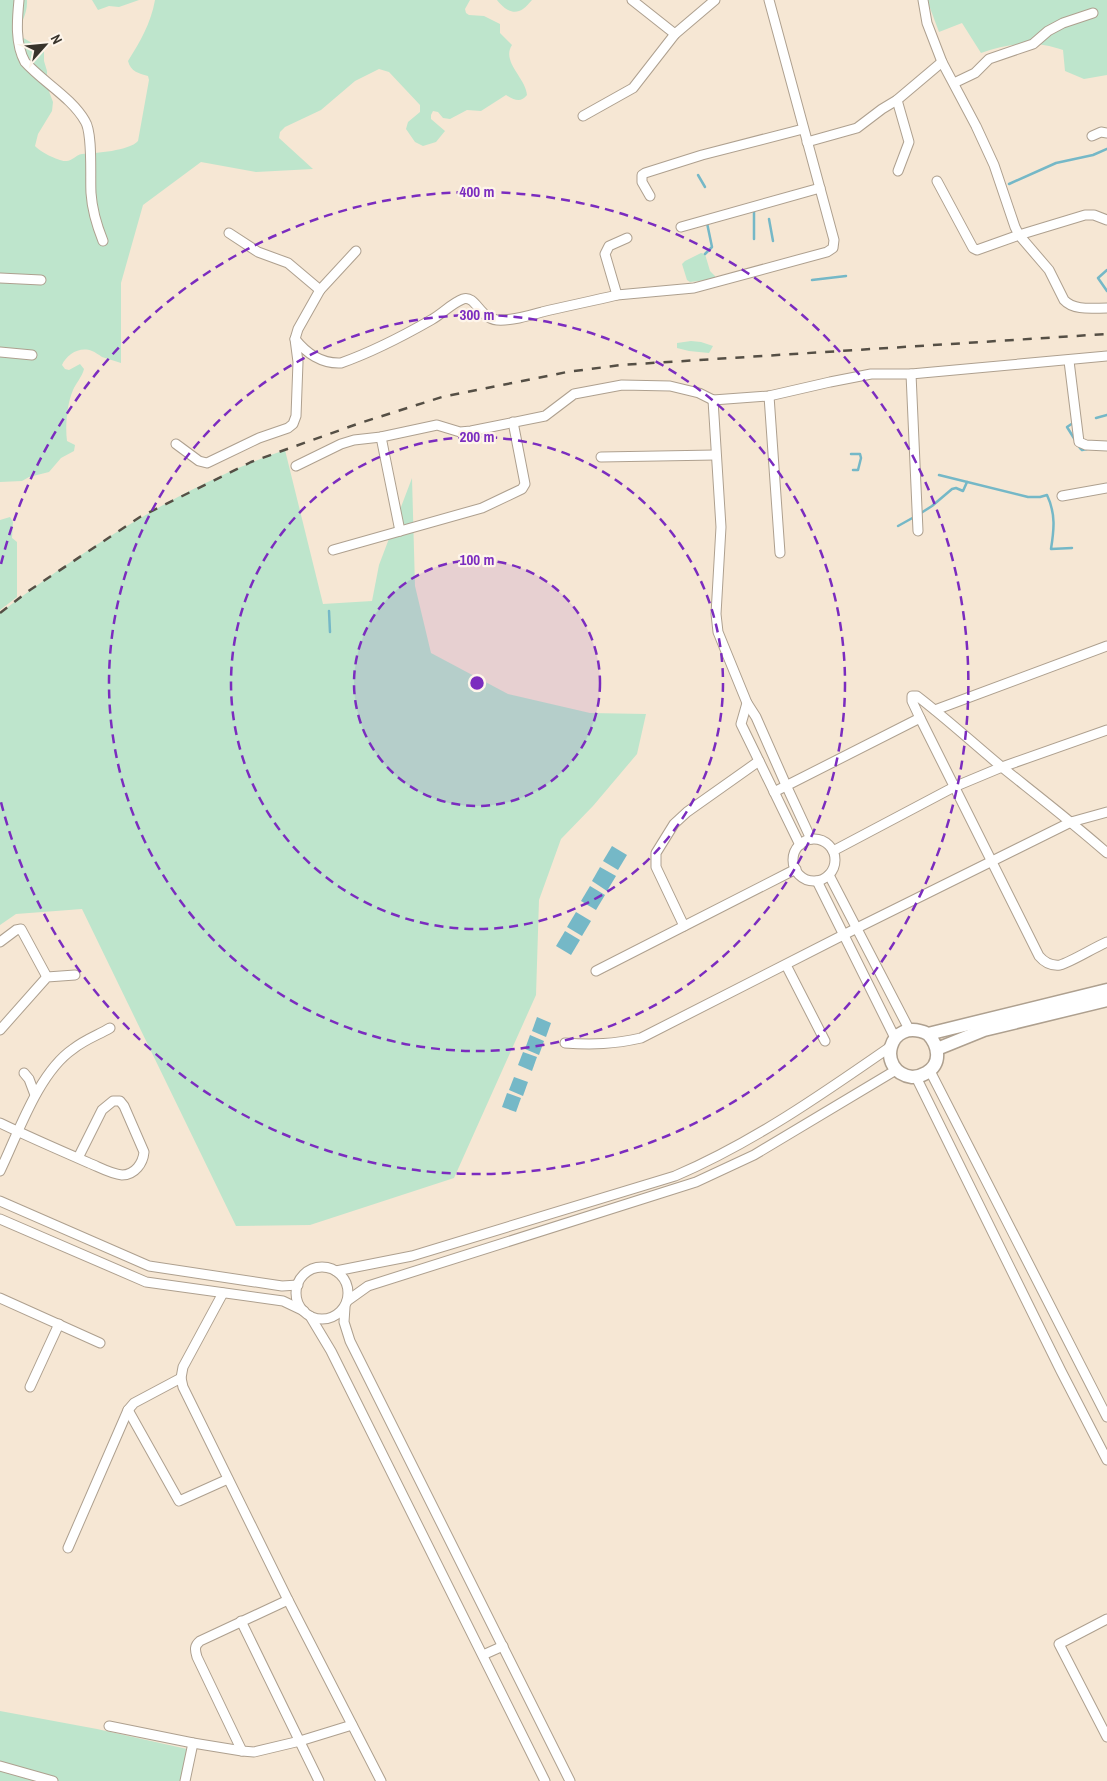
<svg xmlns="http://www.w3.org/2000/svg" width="1107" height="1781" font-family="'Archivo Narrow',sans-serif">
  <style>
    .green { fill: #bee5cc }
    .water { fill: #75b8c7 }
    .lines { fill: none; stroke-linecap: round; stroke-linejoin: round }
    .stream { stroke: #75b8c7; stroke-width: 2.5 }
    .minor-casing { stroke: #aea08f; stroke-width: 11 }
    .highway-casing { stroke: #aea08f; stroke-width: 15 }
    .minor { stroke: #fff; stroke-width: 9 }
    .highway { stroke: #fff; stroke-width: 12 }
    .rail { stroke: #554f45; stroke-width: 2.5; stroke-dasharray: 9 9; stroke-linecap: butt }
    .ring { fill: none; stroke: #7b2cbf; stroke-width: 2.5; stroke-dasharray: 9 6 }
    .centre { fill: #7b2cbf; stroke: #fef5ea; stroke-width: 2.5 }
    .ring-label { font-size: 15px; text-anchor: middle; font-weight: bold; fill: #7b2cbf; stroke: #fef5ea; stroke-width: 4.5; stroke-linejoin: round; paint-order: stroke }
  </style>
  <rect width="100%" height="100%" fill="#f6e7d4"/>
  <g class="green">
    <path d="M0,0H27C28,17 18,23 20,36L44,50V61L47,71V86L53,102L52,111L38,134L35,146C39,151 58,161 65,161C72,162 75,155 82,154C96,153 129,151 138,141L149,80L148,76C138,73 131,72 128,61C140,42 151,23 155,0H470L465,9L466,13L469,15L484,16L500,24V33L512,45C501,62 526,78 527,95C521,103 514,100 506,95L481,111L467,110L450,119L443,118L438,112L433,111L431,115V119L445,131L436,142L423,146L415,142L406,129L408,122L420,112V105L389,72L379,69L355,81L321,110L285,127L280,132L279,138L313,169L256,172L201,162L143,205L121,283V363C115,361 108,359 102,357C99,355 95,352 92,351C80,346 67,354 62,365L65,369L69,370L80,364L84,369C82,377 76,383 73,390C67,404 65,426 67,441L75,445L74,451L61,458L49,472L29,477L22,481L0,482Z"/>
    <polygon points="92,0 139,0 119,7 109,6 98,10"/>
    <path d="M497,0H532C529,3 526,7 523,9C513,16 503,8 497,0Z"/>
    <path d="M927,0H1107V75L1084,79L1065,71L1063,50C1033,40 1011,43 981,53L962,23L939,32Z"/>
    <polygon points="701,253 705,254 710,271 715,276 715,279 690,282 687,280 682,264 685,261"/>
    <polygon points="691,341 701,342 713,346 709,353 689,351 677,348 677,343"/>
    <path d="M285,450L323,604L372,601L379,565L412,478L415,586L431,653L508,694L590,713L646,714L637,754L593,806L561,839L539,900L536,995L454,1178L310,1225L236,1226L82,909L16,914L0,925V613C85,548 184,485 285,450Z"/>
    <polygon points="10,517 13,522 12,538 17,542 17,597 0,610 0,520"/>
    <polygon points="0,1711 97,1729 196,1751 189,1781 0,1781"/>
  </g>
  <g class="water">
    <polygon points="612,846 627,855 618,870 603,861"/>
    <polygon points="600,867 616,876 607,891 592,881"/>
    <polygon points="590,886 605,895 596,910 581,901"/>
    <polygon points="576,912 591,921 582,936 567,927"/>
    <polygon points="565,931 580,940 571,955 556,946"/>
    <polygon points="537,1017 551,1023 546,1037 532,1031"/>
    <polygon points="530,1035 544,1041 539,1055 525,1049"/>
    <polygon points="523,1052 537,1057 532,1071 518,1065"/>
    <polygon points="514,1077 528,1082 523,1096 509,1090"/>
    <polygon points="507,1093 521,1098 516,1112 502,1107"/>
  </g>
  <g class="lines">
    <g class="stream">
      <polyline points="698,175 705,187"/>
      <polyline points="1009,184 1056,163 1093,155 1107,149"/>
      <polyline points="769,219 773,241"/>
      <polyline points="754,239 754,208"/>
      <polyline points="705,254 712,247 707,223"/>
      <polyline points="1107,270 1098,278 1107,291"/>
      <polyline points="812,280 846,276"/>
      <polyline points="1096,418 1107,415"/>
      <polyline points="1073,423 1067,427 1080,448 1082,450 1087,449"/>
      <polyline points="851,454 860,454 861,458 858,470 853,470"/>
      <path d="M939,475L1028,497H1040L1047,495C1056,514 1054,530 1051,549L1072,548"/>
      <polyline points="921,513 932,506 952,489 956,488 963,491 967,482"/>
      <polyline points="898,526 916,516"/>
      <polyline points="329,611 330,632"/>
    </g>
    <g class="minor-casing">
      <g id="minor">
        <path d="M19,0C17,20 15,44 25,62C43,82 72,98 85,121C93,133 90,176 91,193C92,209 97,226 103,241"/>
        <polyline points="632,0 675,34"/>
        <path d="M923,0L927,23L942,62L976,126L994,165L1015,227L1019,235L1049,270L1064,300C1074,311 1093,308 1107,308"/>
        <polyline points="954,83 975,73 989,59 1033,44 1048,31 1063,23 1093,13"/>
        <polyline points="897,100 909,142 898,171"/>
        <polyline points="583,116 633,88 675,34 715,0"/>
        <polyline points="1092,136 1101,132 1107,133"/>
        <polyline points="807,142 857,128 882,109 897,100 942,62"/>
        <polyline points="937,181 973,248 977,250 1019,235 1085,215 1094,215 1107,220"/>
        <polyline points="650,196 642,182 642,175 645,173 702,155 803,129"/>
        <polyline points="681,227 820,188"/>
        <polyline points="229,233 258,252 288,263 320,290"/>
        <polyline points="627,238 609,246 605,254 617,295 694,288 827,252 833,248 834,240 769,0"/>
        <polyline points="0,278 41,280"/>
        <path d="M295,339C306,353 322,364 341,363C372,352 403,336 431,320C442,314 452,303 463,299C476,295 479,318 497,320C511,321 528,316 542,312C567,306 592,301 617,295"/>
        <polyline points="0,352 32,355"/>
        <polyline points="1069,361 1079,442 1086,445 1107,446"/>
        <polyline points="911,374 918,531"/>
        <polyline points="769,396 780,553"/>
        <polyline points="713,400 721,527 716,614 718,632 747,703 756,717 786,785 811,839"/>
        <polyline points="381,437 400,531"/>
        <polyline points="176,444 199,461 207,463 259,438 288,428 293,424 296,416 298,362 295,339 298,329 320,290 356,251"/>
        <polyline points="601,457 715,455"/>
        <polyline points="296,466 341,444 354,440 381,437 437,425 460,432 471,431 545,416 574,394 622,385 670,386 699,393 713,400 769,396 830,382 871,374 911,374 1107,356"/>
        <polyline points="1062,496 1107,488"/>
        <polyline points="333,550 482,508 522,489 525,484 513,422"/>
        <polyline points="747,703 741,724 800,845"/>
        <polyline points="935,710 1107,646"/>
        <polyline points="774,792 920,718"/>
        <circle cx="814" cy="860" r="21"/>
        <polyline points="833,851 954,787 1002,767 1107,730"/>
        <path d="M1107,853C1073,823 1038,796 1003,768C974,744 947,719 917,696H912V701L920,718L1039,956C1044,962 1051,966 1060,965C1071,962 1095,947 1107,942"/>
        <polyline points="829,875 909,1029"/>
        <polyline points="817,881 895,1038"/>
        <polyline points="684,926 656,867 656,853 674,824 687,812 759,761"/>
        <polyline points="0,942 16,930 21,929 47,977"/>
        <polyline points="786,965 825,1041"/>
        <polyline points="596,971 796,869"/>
        <polyline points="0,1030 47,977 75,975"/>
        <path d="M565,1043C593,1045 614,1044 641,1038L857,928L1071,822L1107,812"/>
        <polyline points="930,1071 1107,1417"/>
        <polyline points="24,1073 29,1079 35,1095"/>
        <polyline points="916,1077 1061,1371 1107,1460"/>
        <path d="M0,1123C29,1137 59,1150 89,1163C99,1167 111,1174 122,1175C135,1175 143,1163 144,1152L124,1106L120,1101H113L102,1110L78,1158"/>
        <path d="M0,1171C18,1134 38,1073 73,1049C84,1040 98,1035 110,1028"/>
        <polyline points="0,1201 149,1266 282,1286 298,1285"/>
        <polyline points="0,1219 146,1282 283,1301 304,1311"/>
        <circle cx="322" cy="1293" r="26"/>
        <path d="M336,1271L412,1256L675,1176C752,1143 821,1095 890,1047"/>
        <polyline points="223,1293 183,1367 181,1378 183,1387 288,1600 381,1781"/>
        <polyline points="0,1298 100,1343"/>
        <polyline points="347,1301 368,1286 696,1182 754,1155 896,1070"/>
        <polyline points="345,1307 344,1322 350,1341 570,1781"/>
        <polyline points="310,1316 331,1351 545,1781"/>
        <polyline points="30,1387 59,1324"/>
        <polyline points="128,1410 179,1501 228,1479"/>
        <polyline points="68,1548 128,1410 134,1403 181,1378"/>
        <polyline points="1107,1619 1059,1644 1107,1737"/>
        <polyline points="241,1621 319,1781"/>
        <polyline points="483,1655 503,1646"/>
        <polyline points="109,1726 193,1743 242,1751 254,1752 300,1741 352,1725"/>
        <path d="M242,1751L197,1657C195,1650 194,1646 200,1641L288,1600"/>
        <polyline points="0,1766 53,1781"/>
        <polyline points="185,1781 193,1743"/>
      </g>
    </g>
    <g class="highway-casing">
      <g id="highway">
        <path d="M928,1034C939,1046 942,1064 926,1073C921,1076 917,1077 912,1077C875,1072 888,1015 928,1034L1107,990"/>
        <polyline points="937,1049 984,1030 1107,1000"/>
      </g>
    </g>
    <use href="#minor" class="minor"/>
    <use href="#highway" class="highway"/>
    <polyline class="rail" points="0,613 30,590 140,517 251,462 360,423 442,397 567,372 621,365 1107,334"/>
  </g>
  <circle cx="477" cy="683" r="123" fill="#7b2cbf" fill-opacity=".12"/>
  <g class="ring">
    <circle cx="477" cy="683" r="123"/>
    <circle cx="477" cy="683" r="246"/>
    <circle cx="477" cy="683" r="368"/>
    <path d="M1 564A491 491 0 1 1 1 802"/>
  </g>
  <circle cx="477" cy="683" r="8" class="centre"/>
  <g class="ring-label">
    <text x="477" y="197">400 m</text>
    <text x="477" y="320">300 m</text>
    <text x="477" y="442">200 m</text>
    <text x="477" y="565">100 m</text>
  </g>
  <g transform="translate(45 45) rotate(63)" stroke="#fef5ea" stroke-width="4" paint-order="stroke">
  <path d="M0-4L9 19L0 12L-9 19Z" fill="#38332b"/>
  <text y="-8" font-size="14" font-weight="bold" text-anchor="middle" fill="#38332b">N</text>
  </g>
</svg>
